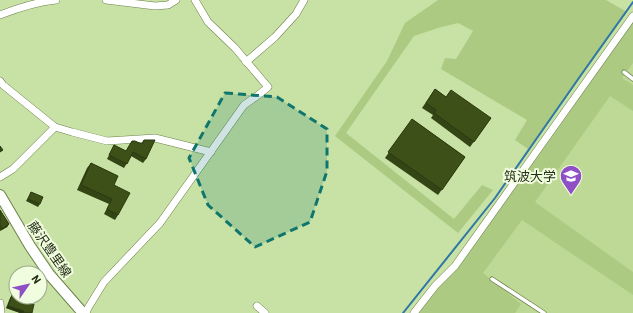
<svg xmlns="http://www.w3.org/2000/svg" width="633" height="313" font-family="Barlow,'Noto Sans JP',sans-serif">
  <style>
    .built { fill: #bdd995 }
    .green { fill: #adca83 }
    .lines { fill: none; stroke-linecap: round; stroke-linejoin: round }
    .stream { stroke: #2e77a6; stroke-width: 2 }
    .lane-casing { stroke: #6c824a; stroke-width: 5 }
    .street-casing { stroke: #6c824a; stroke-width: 8 }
    .secondary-casing { stroke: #6c824a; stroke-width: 12 }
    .lane { stroke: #fff; stroke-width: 3.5 }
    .street { stroke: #fff; stroke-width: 7 }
    .secondary { stroke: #fff; stroke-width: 10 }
    .wall { fill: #344515 }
    .shaded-wall { fill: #2b3811 }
    .building { fill: #3d5018; stroke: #2b3811 }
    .marked { fill: #0f766e; fill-opacity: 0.2; stroke: #0f766e; stroke-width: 3; stroke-dasharray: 8 5; stroke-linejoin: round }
    .labels { text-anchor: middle; stroke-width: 4; stroke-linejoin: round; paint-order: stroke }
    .poi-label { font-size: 13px; fill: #242d16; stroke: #f0fdde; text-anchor: end }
    .street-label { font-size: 13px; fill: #242d16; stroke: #f0fdde }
  </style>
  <rect width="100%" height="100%" fill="#c8e1a4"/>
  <polygon class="built" points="633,22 633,313 419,313 438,288 460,265 560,126"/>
  <g class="green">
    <polygon points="438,0 606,0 627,12 573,88 528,149 515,140 527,120 441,69 445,58 456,59 473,31 458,23 438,28 414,36 346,133 454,219 482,185 493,190 458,233 335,136 387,61 405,23"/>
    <polygon points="633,22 633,63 622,78 633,85 633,111 610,96 535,202 633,272 633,295 522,220 483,273 521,304 515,313 419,313 438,288 460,265 560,126"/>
  </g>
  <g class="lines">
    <polyline class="stream" points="403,313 495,198 581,75 633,2"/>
    <g class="lane-casing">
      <g id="lane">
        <polyline points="624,72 633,79"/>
        <polyline points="492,279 544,313"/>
      </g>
    </g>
    <g class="street-casing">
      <g id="street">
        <polyline points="106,0 155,6 168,5 176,0"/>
        <path d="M0,15C18,8 36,2 56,0"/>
        <polyline points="246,62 275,37 296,14 304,0"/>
        <polyline points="0,81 3,85 55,127"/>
        <polyline points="0,177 13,169 55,127 72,132 107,141 155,138 211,152"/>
        <polyline points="0,303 1,313"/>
        <polyline points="257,306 265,313"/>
        <polyline points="86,313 88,308 104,282 160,223 244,105 257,96 268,87 235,48 208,22 195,0"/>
        <polyline points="414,313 435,286 455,266 633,16"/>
      </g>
    </g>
    <g class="secondary-casing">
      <polyline id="secondary" points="0,195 30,246 49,274 83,313"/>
    </g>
    <use href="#lane" class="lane"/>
    <use href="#street" class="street"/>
    <use href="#secondary" class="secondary"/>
  </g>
  <g class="wall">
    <polygon points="435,89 446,97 491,118 470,147 431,118 433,115 422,108"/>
    <polygon points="412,119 465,157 438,195 385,158"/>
    <polygon points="144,140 146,159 143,163 131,156 124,168 107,159 114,145 126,151 132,141 141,144"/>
    <polygon points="91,163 114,185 118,215 115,220 104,214 109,204 77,190 87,168"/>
    <polygon points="31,192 40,204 38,207 26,201"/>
    <polygon points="0,210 9,224 7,227 0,231"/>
    <polygon points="12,295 22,301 32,313 20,313 6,308 10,298"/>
  </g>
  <g class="shaded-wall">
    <polygon points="9,224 7,227 0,231 2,229"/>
    <polygon points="40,290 44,292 43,294 40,294"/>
    <polygon points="8,306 24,311 22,313 20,313 6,308"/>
  </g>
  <g class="building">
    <polygon points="435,89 446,97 451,90 491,118 474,142 434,113 436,110 426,103"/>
    <polygon points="412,119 465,157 442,190 388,152"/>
    <polygon points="144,140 155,140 146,159 133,152 127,164 109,155 114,145 126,151 132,141 135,141 142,144"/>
    <polygon points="0,146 3,150 0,152"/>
    <polygon points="91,163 118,176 114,185 130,193 118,215 107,209 112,199 81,185"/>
    <polygon points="31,192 43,197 40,204 28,199"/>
    <polygon points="0,210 9,224 2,229 0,225"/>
    <polygon points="40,283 46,284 44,292 40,290"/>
    <polygon points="12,295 16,296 16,297 22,298 22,301 34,304 32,313 23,313 24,311 8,306"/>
  </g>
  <path class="marked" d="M225,93L277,97L327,129V171L310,222L255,247L208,205L189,158Z"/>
  <defs>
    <g id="university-pin" transform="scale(1.15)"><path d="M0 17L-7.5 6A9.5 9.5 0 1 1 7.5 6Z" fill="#8f4fc5" stroke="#f0fdde"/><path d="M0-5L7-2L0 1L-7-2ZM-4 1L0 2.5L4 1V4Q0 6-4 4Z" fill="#fff"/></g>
  </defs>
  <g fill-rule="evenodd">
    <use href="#university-pin" x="571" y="176"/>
  </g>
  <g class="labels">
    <g class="poi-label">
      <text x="556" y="181">筑波大学</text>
    </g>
    <g class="street-label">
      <text transform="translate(50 249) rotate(55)" y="5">藤沢豊里線</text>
    </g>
  </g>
  <g transform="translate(28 285) rotate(56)"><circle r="19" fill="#f0fdde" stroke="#9eaa8e"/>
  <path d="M0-3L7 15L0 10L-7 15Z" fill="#8f4fc5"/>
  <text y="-6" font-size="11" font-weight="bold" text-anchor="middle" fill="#242d16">N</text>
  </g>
</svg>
